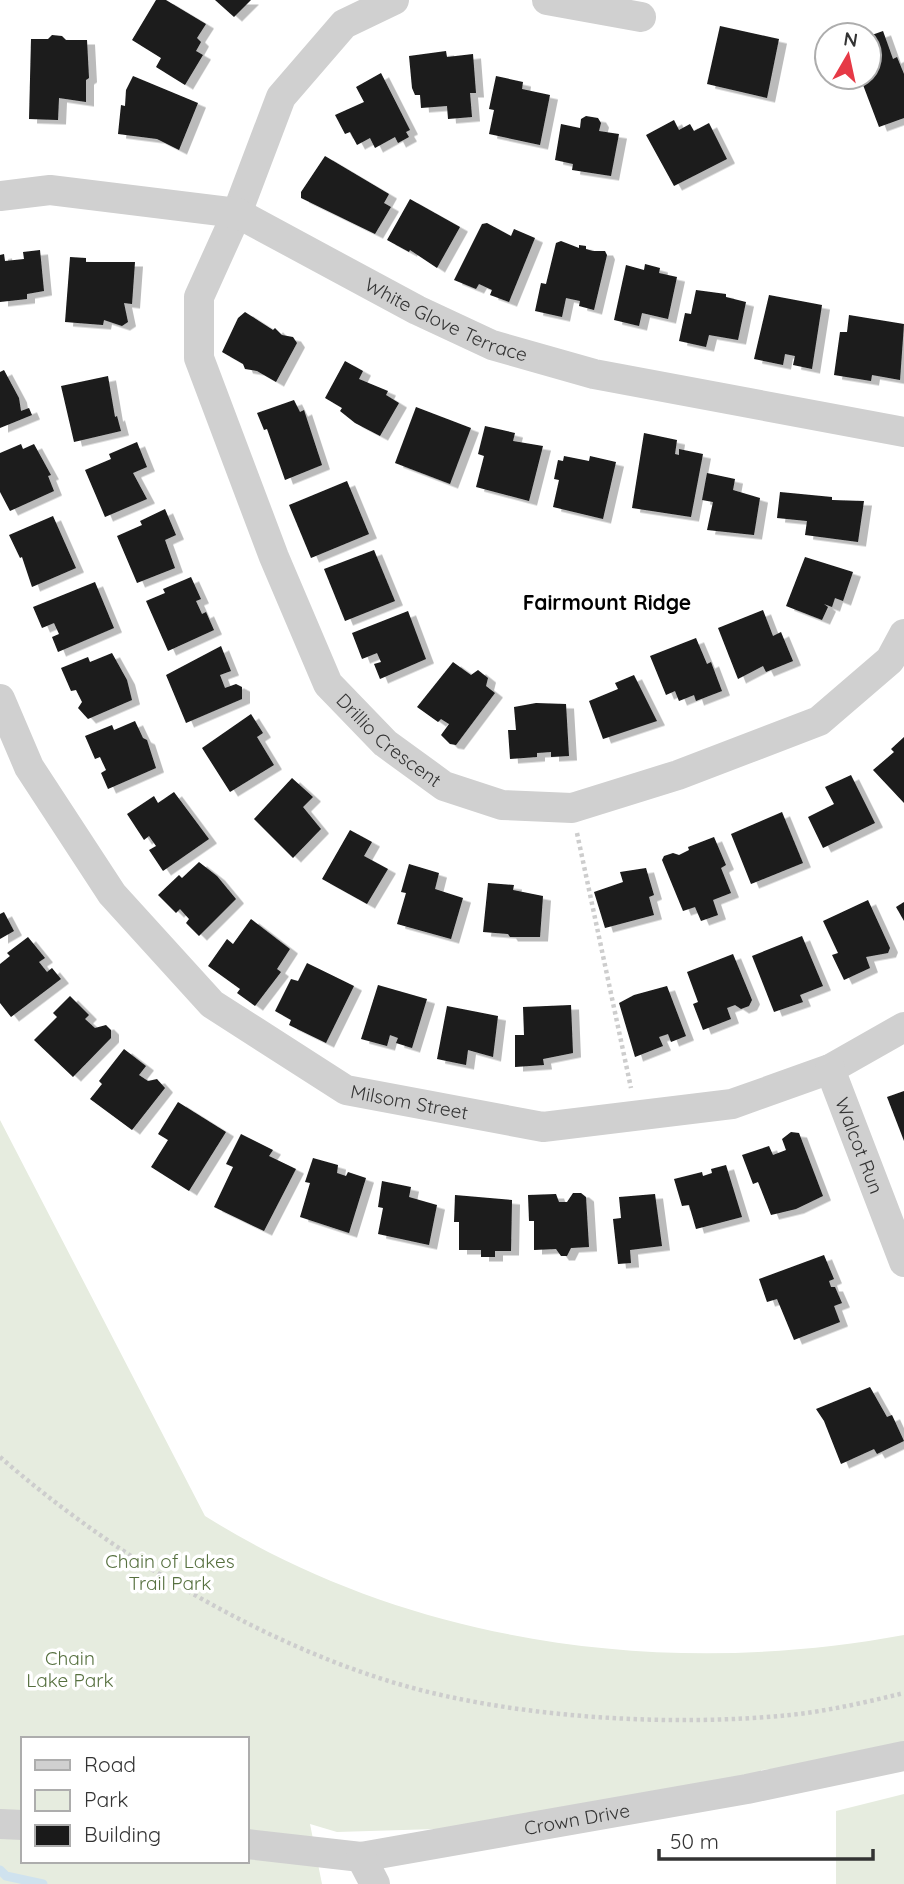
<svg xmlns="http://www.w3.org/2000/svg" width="904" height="1884" font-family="Quicksand,sans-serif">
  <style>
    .green { fill: #e6ecdf; fill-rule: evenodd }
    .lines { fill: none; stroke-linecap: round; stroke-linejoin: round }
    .stream { stroke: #cfe2ee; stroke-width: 9 }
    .building { fill: #1a1a1a; filter: url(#shadow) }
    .path { stroke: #cdcdcd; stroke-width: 4.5; stroke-dasharray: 3.5 3.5; stroke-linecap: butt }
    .minor { stroke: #d0d0d0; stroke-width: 30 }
    .labels { text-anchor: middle; stroke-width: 7; stroke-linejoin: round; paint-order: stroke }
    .street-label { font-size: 19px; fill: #333; stroke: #fff }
    .park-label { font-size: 19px; fill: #56703f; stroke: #fff }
    .neighbourhood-label { font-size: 21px; font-weight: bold; fill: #000; stroke: #fff }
  </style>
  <defs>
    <filter id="shadow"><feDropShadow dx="8" dy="4.5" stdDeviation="0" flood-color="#0004"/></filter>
  </defs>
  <rect width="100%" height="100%" fill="#fff"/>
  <g class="green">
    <path d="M0,1120L205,1516C411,1645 667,1679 904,1635V1754L761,1770V1783L595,1824L337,1832L310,1824L322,1884H0ZM23,1739H247V1861H23Z"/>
    <polygon points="904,1794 904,1884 836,1884 836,1811"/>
  </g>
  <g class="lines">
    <polyline class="stream" points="0,1870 6,1876 43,1884"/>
  </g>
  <g class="building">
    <polygon points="156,0 166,0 206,24 197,38 201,42 196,51 203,55 185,85 156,67 161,58 132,40"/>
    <polygon points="215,0 251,0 234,17"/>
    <polygon points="720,26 779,39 767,98 707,84"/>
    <polygon points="883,31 893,59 897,57 904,74 904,118 879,127 860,77 869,77 869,36"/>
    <polygon points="52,35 62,36 66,40 87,40 89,78 86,80 86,102 59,98 58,120 29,119 31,39 48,39"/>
    <polygon points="446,51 447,57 473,54 476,93 470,93 472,117 448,119 447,106 421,108 420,95 415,95 412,88 409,56"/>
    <polygon points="381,73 410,130 406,132 409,137 398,143 395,137 375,148 370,138 357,145 350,132 345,134 335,115 364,102 356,87"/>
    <polygon points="133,76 198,103 179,150 157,139 118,134 121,105 125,106 126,90"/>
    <polygon points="496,76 523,82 522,89 550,95 540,145 489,134 494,110 489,109"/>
    <polygon points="586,116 598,118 601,123 599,131 619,134 611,176 572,170 573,164 555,160 561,124 580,128 581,119"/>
    <polygon points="674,120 679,130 690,124 694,131 709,123 727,159 674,186 646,135"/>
    <polygon points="325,156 389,194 384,203 391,207 375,234 301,198 301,192"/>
    <polygon points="410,199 460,227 437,268 410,250 409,252 387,240"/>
    <polygon points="487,223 511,236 514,229 535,238 509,302 490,295 492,290 479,284 476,289 454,280 482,224"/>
    <polygon points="561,241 579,248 579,245 586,246 586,249 593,251 605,251 607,255 594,310 579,306 580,301 566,298 562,317 535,311 541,283 546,284 556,243"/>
    <polygon points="40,250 44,291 27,294 27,299 0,302 0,255 4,254 5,261 24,259 23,252"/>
    <polygon points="70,257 86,258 86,262 135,262 132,304 124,303 128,322 122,326 104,320 103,325 65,322"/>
    <polygon points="645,264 660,268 659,273 677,277 668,319 642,313 639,326 614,320 626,265 644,270"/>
    <polygon points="696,290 726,294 726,297 746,302 738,340 709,335 706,347 679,341 685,313 691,314"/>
    <polygon points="769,295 822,305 812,369 793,365 795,356 785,354 783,365 754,359"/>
    <polygon points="245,312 273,330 275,328 282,335 293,337 297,343 276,382 257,371 245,369 243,364 222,352 238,318"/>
    <polygon points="849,315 904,324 900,380 872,375 871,381 834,375 840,332 847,332"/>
    <polygon points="345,361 363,371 359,379 388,391 386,395 399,403 380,436 355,423 340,411 342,408 325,398"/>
    <polygon points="4,370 19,398 21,411 29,408 32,415 0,428 0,372"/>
    <polygon points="108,376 115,417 117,416 121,431 74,442 61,386"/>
    <polygon points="294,400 300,412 304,410 322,465 285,480 267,429 264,430 257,413"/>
    <polygon points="416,407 471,428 450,484 395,463"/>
    <polygon points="485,426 515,433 513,441 543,446 529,501 476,487 484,456 478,454"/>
    <polygon points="644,433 677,440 675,454 679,455 679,449 703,454 691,517 632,508"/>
    <polygon points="137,442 147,467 133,473 147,499 105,517 85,470 111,459 109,454"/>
    <polygon points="21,444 23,449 34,444 51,475 48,476 54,491 10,511 0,492 0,453"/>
    <polygon points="564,456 589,461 590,456 616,462 603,519 553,507 559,480 554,479 558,460 563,461"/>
    <polygon points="707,473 735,479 733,490 760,498 754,535 707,530 713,502 702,500"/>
    <polygon points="347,481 369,534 311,558 289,505"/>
    <polygon points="780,492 832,497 832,500 864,501 858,542 805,535 807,521 777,518"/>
    <polygon points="165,509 176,535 165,540 175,568 137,583 117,536 142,525 140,521"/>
    <polygon points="53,516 76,568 32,587 22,557 20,558 9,535"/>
    <polygon points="374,550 395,601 345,621 324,569"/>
    <polygon points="805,557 853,572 843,601 835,598 832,607 824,604 828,607 822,620 786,606"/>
    <polygon points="191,577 201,599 196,601 202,614 206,612 214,630 168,651 146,601 165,593 163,589"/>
    <polygon points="95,582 114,628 58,652 52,637 59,634 54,623 42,628 33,607"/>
    <polygon points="763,610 773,636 781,632 793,661 766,672 763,666 738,679 718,628"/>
    <polygon points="408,611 426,659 380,679 374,664 381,662 377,653 362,659 352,633"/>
    <polygon points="696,638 707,664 711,662 722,691 696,701 694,695 679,701 675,691 666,695 650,656"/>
    <polygon points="221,646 231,671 220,675 225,688 236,684 242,687 242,699 186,723 166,675"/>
    <polygon points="112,653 127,680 132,700 88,719 78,708 82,702 76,690 71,691 61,668 88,657 90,662"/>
    <polygon points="453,662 471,675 478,670 488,678 486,686 495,693 456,745 450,744 441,735 449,724 441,719 438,722 417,707"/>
    <polygon points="634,675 657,721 603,739 589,701 618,689 615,683"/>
    <polygon points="536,703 566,704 569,756 551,757 551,752 537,753 537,757 510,759 508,730 516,730 514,707"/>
    <polygon points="251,714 263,733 257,737 274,765 230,792 202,748"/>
    <polygon points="135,721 143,738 147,740 156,768 108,789 101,773 106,770 100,757 95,759 85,736 112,725 114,730"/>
    <polygon points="904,737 904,803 873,770 894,752 891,749"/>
    <polygon points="851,775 875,823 823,848 808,817 834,804 825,787"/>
    <polygon points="292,778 313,797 303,807 321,829 293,858 254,819"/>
    <polygon points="174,792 209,839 163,871 149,850 156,846 149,836 144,840 127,814 154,796 158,803"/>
    <polygon points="782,812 803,863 751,884 731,834"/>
    <polygon points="350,830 372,842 364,856 388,869 367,904 322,879"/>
    <polygon points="714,837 726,865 721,868 731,893 713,900 718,915 701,921 695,907 683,911 662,860 664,856 673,853 679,855 689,850 688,847"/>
    <polygon points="199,862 217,876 236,899 199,936 186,923 189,919 180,909 176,913 158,895 179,875 182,878"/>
    <polygon points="409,864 439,873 435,889 463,898 451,939 397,924 406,893 401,892"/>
    <polygon points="646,868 654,895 649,897 654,915 605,928 594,892 623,882 620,872"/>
    <polygon points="488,883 514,885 513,890 543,896 540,937 510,937 508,934 483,932"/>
    <polygon points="868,900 890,948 888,953 866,957 870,968 844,980 832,955 838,953 823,921"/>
    <polygon points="904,902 904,921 896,907"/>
    <polygon points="4,912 14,931 0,939 0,914"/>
    <polygon points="251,919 290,949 277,969 281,972 255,1006 237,993 240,989 208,966 227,939 233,944"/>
    <polygon points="802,936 823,986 800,995 803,1002 774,1012 752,956"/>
    <polygon points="28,937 45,958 39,962 47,972 52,968 61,979 11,1017 0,1003 0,964 10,956 7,953"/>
    <polygon points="733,954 752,1000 749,1006 741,1009 735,1005 727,1008 731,1019 703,1030 693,1004 698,1002 687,972"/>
    <polygon points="307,963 354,986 326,1043 289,1025 291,1020 275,1011 291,979 298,981"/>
    <polygon points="378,985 427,999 412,1048 396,1043 398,1038 390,1035 387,1046 361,1039"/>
    <polygon points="667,986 686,1036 671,1042 668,1034 659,1037 663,1046 635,1057 619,1003 634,995"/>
    <polygon points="70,996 89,1015 85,1019 95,1028 106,1025 111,1030 111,1038 73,1077 34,1040 57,1017 53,1013"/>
    <polygon points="571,1005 573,1053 543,1059 544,1065 515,1067 515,1035 524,1035 523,1007"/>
    <polygon points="447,1006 498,1016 493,1057 468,1050 466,1065 437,1059"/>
    <polygon points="124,1049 146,1066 139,1075 148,1081 157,1079 165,1088 132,1130 90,1099 102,1084 99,1081"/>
    <polygon points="904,1091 904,1141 887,1097"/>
    <polygon points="178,1102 226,1132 189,1191 151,1167 168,1140 158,1134"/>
    <polygon points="791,1132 799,1133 823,1196 796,1209 771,1215 758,1182 753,1184 742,1155 769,1146 773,1155 786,1150 782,1139"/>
    <polygon points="241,1134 273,1150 269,1156 296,1169 264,1231 214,1207 233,1167 226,1164"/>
    <polygon points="313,1158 338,1165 337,1173 346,1176 348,1172 366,1178 349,1233 300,1217 310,1183 305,1182"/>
    <polygon points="726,1165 742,1217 696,1229 689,1205 682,1206 674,1179 702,1172 703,1176 712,1173 711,1169"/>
    <polygon points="382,1181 411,1187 409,1197 437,1205 429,1245 378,1234 383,1208 378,1207"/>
    <polygon points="573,1193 581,1193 586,1197 589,1247 571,1248 567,1256 561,1256 556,1249 534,1250 534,1221 529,1221 528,1195 556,1194 559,1202 567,1202"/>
    <polygon points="655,1194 662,1246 630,1250 631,1263 618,1264 613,1219 621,1218 619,1197"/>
    <polygon points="455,1195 512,1200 511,1251 495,1251 495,1257 481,1257 481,1250 459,1250 459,1222 454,1222"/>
    <polygon points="824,1255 834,1279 829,1281 831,1287 835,1287 842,1303 834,1306 840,1322 794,1340 777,1299 767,1302 759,1279"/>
    <polygon points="870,1387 887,1417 892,1415 904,1441 877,1454 874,1449 841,1464 824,1421 816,1409"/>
  </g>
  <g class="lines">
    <g class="path">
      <polyline points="577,833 631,1088"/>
      <path d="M0,1457C110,1553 260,1644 402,1685C517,1718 671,1727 790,1715C828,1711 867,1702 904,1693"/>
    </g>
    <g class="minor">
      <path id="s1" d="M394,0L344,24L281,97L237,213L199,297V358L274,557L328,684L385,743L444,786L502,805L572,808L678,775L819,721L890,660L904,634"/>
      <polyline points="547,0 641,17"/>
      <path id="s2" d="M0,196L50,190L237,213L417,310L492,345L594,374L904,432"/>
      <path id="s3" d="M0,699L29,767L112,894L212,1004L346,1090L543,1127L732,1104L830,1069L904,1027"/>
      <path id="s4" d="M830,1069L904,1262"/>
      <polyline points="0,1824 23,1825"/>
      <path id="s5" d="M247,1844L361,1857L747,1789L904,1756"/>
      <polyline points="361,1857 375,1884"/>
    </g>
  </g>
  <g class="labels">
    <g class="street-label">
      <text dy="7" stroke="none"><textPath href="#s2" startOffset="474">White Glove Terrace</textPath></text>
      <text dy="7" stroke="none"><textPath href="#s1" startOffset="863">Drillio Crescent</textPath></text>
      <text dy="7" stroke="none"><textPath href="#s3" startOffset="598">Milsom Street</textPath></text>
      <text dy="7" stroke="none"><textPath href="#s4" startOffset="82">Walcot Run</textPath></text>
      <text dy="7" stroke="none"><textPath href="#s5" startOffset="334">Crown Drive</textPath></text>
    </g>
    <g class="park-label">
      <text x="170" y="1568">Chain of Lakes<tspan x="170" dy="22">Trail Park</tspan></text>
      <text x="70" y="1665">Chain<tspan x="70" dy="22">Lake Park</tspan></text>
    </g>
    <g class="neighbourhood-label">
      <text x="607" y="610">Fairmount Ridge</text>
    </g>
  </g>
  <rect x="21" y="1737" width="228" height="126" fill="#ffffff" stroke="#adadad" stroke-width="2"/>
  <rect x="35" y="1760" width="35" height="10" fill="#d0d0d0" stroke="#adadad" stroke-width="2"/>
  <text x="84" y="1772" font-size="21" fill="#333333">Road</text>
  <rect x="35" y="1790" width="35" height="21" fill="#e6ecdf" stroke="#adadad" stroke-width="2"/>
  <text x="84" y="1807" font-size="21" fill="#333333">Park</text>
  <rect x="35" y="1825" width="35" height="21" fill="#1a1a1a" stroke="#adadad" stroke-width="2"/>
  <text x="84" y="1842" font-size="21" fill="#333333">Building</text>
  <g transform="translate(848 56) rotate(9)"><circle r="33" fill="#ffffff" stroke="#adadad" stroke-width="2"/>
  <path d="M0-5L12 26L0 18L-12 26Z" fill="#e63946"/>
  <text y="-10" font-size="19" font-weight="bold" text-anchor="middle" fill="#333333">N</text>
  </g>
  <path d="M659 1849v10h214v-10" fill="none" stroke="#333333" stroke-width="3.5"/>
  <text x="670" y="1849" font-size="21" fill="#333333" stroke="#ffffff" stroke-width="5" paint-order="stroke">50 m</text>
</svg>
